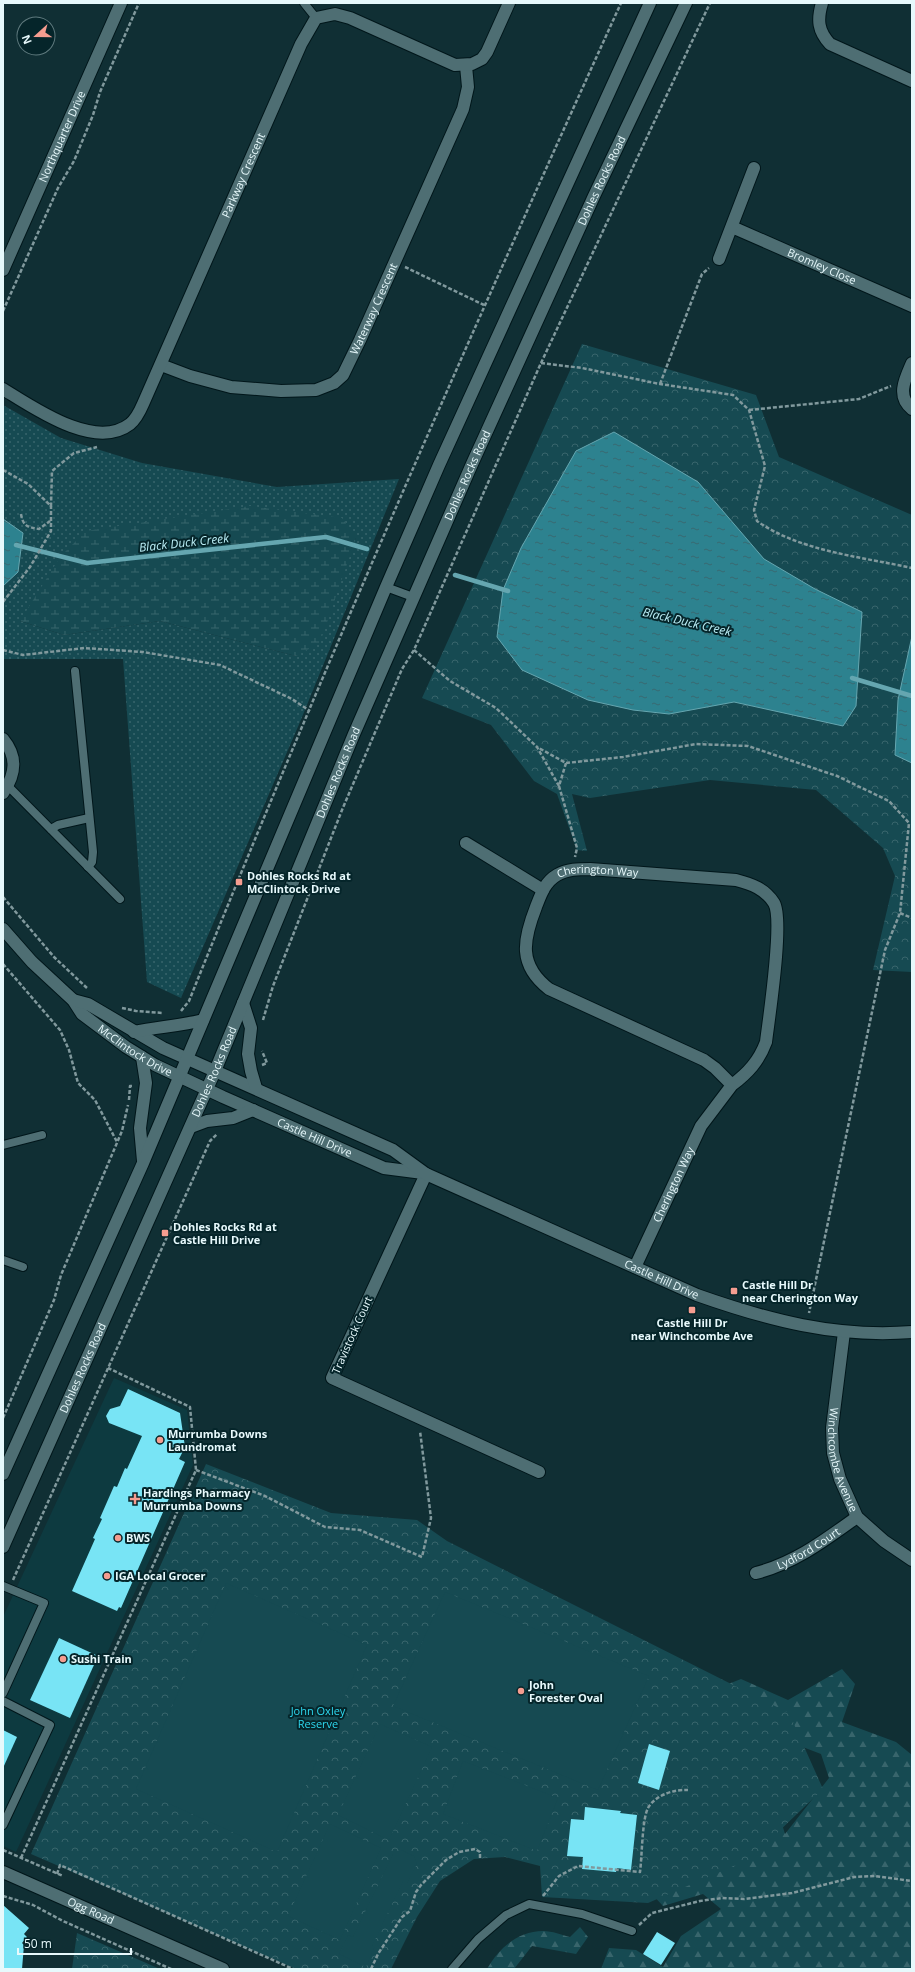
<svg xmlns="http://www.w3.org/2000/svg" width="915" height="1972" font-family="'Open Sans',sans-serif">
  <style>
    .built { fill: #0d3a40 }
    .grass { fill: url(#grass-dots); fill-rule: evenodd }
    .forest { fill: url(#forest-firs) }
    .wetland { fill: url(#wetland-marsh) }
    .park { fill: url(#park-crowns) }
    .pitch { fill: #164a52 }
    .water { fill: url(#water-ripples); stroke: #65a6b0 }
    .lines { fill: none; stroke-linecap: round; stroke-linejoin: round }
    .stream { stroke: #65a6b0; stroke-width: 4.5 }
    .building { fill: #78e4f5 }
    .lane-casing { stroke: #01161a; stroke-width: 10 }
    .street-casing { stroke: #01161a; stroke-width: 14 }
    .secondary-casing { stroke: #01161a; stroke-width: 14 }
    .path { stroke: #81999d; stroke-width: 2.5; stroke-dasharray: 4 2; stroke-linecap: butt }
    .lane { stroke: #4e6e73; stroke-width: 8 }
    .street { stroke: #4e6e73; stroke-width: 12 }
    .secondary { stroke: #4e6e73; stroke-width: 12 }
    .poi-dot { fill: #f59d90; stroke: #05252a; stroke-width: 1.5 }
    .labels { text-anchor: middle; stroke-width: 4; stroke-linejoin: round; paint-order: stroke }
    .street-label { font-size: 11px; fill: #e7f9fc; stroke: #05252a }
    .poi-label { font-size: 11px; font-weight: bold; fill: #e7f9fc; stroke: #05252a; text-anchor: start }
    .park-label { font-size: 11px; fill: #2ed8ef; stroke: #05252a }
    .water-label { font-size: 12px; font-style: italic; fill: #bbeef6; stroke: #05252a }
  </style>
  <defs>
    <pattern id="grass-dots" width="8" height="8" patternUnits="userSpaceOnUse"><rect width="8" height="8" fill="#164a52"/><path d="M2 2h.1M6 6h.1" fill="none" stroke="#38656c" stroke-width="1.8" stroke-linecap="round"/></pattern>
    <pattern id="forest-firs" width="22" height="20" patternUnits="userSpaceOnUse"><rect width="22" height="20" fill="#164a52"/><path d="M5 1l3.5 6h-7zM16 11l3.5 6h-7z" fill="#38656c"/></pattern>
    <pattern id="wetland-marsh" width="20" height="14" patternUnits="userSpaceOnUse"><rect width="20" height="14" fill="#164a52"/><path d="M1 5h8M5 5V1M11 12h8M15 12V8" fill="none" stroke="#38656c"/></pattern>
    <pattern id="park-crowns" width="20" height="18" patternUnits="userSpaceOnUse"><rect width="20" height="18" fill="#164a52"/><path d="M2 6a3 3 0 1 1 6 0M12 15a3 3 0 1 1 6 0" fill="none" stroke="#38656c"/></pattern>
    <pattern id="water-ripples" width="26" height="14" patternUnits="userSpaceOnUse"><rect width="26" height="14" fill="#2d828f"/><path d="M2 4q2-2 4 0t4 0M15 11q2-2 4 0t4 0" fill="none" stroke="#386971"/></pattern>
  </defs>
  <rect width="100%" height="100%" fill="#102f34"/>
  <polygon class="built" points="114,1378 187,1410 193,1465 16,1852 3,1846 3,1617"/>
  <path class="grass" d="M3,405L61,438L142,463L277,487L399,479L300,722L181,998L147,982L123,659H3V586L18,572L23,534L3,519ZM356,538L296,656L160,621L64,635L20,621Z"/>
  <g class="forest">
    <polygon points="842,1669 855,1684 842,1722 896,1742 912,1755 912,1969 601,1969 609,1948 636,1950 663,1967 681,1936 721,1909 703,1894 663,1906 638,1879 769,1781 785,1834 829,1778 821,1754 787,1741 713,1690 741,1679 788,1700"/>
    <path d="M580,1927L588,1937L576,1954L532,1946L514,1969H487C499,1948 518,1931 543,1931C552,1931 562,1935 570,1937Z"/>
  </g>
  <polygon class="wetland" points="250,506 342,518 356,538 320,643 296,656 160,621 64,635 20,621 60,557 86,531"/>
  <g class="park">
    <polygon points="582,344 756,395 779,457 912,515 912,972 873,970 895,876 883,848 816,790 710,780 590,798 572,794 587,851 577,850 557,794 534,781 491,725 422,698"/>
    <polygon points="206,1464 331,1513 417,1520 447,1541 789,1713 823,1789 750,1859 648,1903 542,1897 540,1866 505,1857 474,1859 440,1881 417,1917 391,1969 296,1969 31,1854"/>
    <polygon points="77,1933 160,1969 72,1969"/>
  </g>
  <g class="pitch">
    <polygon points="226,1583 367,1645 277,1852 136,1789"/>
    <polygon points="445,1592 649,1676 598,1790 393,1706"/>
    <polygon points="380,1724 432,1747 389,1840 338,1815"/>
    <polygon points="463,1761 558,1798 537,1851 443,1814"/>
    <polygon points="330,1824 381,1848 340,1940 288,1916"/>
    <polygon points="401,1850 414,1856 417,1864 407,1883 403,1881 372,1946 374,1948 366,1967 339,1954 348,1935 353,1937 393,1854"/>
  </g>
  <g class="water">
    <polygon points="614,432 698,482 764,559 815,589 862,612 856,706 843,726 734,702 669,714 633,710 588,700 522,670 497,637 503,590 521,548 576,451"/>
    <polygon points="3,519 23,533 18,572 3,586"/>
    <polygon points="912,636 912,763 895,755 898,700"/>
  </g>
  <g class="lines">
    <g class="stream">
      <polyline points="16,545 87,563 326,537 367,549"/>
      <polyline points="455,575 508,591"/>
      <polyline points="852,678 912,696"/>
    </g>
  </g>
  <g class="building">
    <polygon points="128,1389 180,1413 185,1447 179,1459 185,1462 121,1608 119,1607 117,1611 72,1591 95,1539 93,1538 102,1519 100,1518 114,1486 117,1487 125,1468 127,1469 142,1436 109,1423 106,1416 110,1409 120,1406"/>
    <polygon points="59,1638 98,1656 70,1718 30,1700"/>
    <polygon points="3,1730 17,1737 3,1768"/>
    <polygon points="649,1744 670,1751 659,1790 638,1783"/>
    <polygon points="585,1807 621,1811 620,1813 637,1815 631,1870 617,1868 616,1872 582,1869 583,1857 567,1856 571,1819 584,1820"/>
    <polygon points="3,1905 29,1928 24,1934 27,1937 22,1943 24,1945 22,1969 3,1969"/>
    <polygon points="657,1932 675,1943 661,1965 643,1954"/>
  </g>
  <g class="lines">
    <g class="lane-casing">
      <g id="lane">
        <polyline points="304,3 316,18"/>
        <polyline points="386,587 413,597"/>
        <polyline points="75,671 93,852 92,862 88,867"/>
        <polyline points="8,786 120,899"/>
        <polyline points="51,829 58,825 89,818"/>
        <polyline points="3,1145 42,1135"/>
        <polyline points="3,1260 23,1267"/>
        <polyline points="3,1586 44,1603 3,1693"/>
        <polyline points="3,1701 50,1725 3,1825"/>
        <polyline points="452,1969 478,1939 506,1915 529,1904 582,1914 632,1931"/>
      </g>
    </g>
    <g class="street-casing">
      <g id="street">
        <path d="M822,3C817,20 818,31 830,44L912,81"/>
        <path id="s1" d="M732,227L912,306"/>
        <polyline points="719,259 754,168"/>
        <path id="s2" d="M3,270L121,3"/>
        <path d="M912,363C905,379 896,396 912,409"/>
        <path id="s3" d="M161,365L190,376L231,387L281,391L316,390L334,383L343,375L360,340L463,109L468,87L466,66"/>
        <path id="s4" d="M3,389C34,408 95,451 130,424C136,419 140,411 143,404L301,44L316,18L335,14L350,18L455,65L472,64L482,59L487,52L509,3"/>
        <path d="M3,739C18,757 16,774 3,793"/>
        <polyline points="466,843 543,890"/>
        <polyline points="426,1174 332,1378 539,1472"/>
        <path id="s5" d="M635,1267L701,1126L732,1085L715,1068L704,1060L549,989C518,965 523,940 536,907C541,894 545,882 557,875C567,869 579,869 590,869L736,880C752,884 765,889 774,903C784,920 769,1017 766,1042C759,1061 748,1073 732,1085"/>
        <path id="s6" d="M844,1332L832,1428L833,1453L840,1479L857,1517L884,1541L912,1560"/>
        <path id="s7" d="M756,1573C795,1563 825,1540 857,1517"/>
        <path id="s8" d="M3,1872L223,1969"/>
      </g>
    </g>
    <g class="secondary-casing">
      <g id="secondary">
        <path id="s9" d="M3,929L32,962L73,1000L82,1014L126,1047L155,1065L223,1097L384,1168L423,1173"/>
        <path id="s10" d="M73,1000L88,1004L163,1048L393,1150L426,1174L697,1295C768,1320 835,1338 912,1332"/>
        <polyline points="243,1003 251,1028 248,1054 251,1071 256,1088"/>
        <path d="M134,1032C157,1027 180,1026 203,1020"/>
        <polyline points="142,1057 146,1083 140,1128 143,1161"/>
        <polyline points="191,1127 207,1121 233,1118 253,1110"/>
        <polyline points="3,1474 143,1163 386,587 439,465 650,3"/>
        <path id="s11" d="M3,1547L215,1071L354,734L472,464L594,196L686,3"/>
      </g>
    </g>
    <g class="path">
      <polyline points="405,267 484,305"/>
      <polyline points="3,311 58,188 74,161 93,115 100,92 139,3"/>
      <path d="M541,363L582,368L660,384L733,395L749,410L765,466L754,510L757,521C799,551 862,557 912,568"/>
      <polyline points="660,384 702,274 709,268"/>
      <polyline points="749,410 859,399 891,386"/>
      <polyline points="3,470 28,484 51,506 52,471 74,453 97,447"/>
      <path d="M21,514C23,526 27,527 39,529L50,521"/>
      <polyline points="3,602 30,567 51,531 51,506"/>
      <polyline points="3,650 23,655 84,648 143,652 220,665 292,699 310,711"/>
      <polyline points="414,650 450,681 496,708 537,747"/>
      <polyline points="566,763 623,757 696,744 748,746 837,776 889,801 909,823 900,913 885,950 809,1313"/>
      <polyline points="559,786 537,747 566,763 559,786 577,848 575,857"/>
      <polyline points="3,897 54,957 88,989"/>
      <polyline points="900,913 912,918"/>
      <polyline points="3,964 60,1030 69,1050 78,1083 95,1100 117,1142"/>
      <polyline points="122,1008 136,1011 163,1013"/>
      <path d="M181,1011L189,1001C324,665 471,333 621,3"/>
      <polyline points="263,1020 273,986 342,810 402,669 414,650 541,363 710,3"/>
      <polyline points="262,1065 267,1063 262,1051"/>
      <polyline points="129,1100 130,1086 133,1086"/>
      <polyline points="3,1418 54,1300 61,1275 122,1131 128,1105"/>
      <polyline points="196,1470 265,1496 325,1527 360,1530 422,1557 431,1518 420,1431"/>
      <polyline points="13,1580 210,1141 217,1134"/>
      <polyline points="3,1850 63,1876"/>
      <polyline points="21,1858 196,1470 190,1407 108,1368"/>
      <polyline points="57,1874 60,1865 293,1969"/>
      <polyline points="3,1896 33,1905 63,1921 171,1969"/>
      <path d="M543,1896L559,1876L578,1866L640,1872C642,1858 642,1819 648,1808C655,1795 675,1789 688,1790"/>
      <polyline points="639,1925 652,1913 700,1901 722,1898 744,1899 792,1893 854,1877 875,1876 912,1881"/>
      <polyline points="371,1969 378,1954 402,1917 410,1911 416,1892 421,1885 446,1860 459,1852 475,1849 480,1852 480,1860"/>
    </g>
    <use href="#lane" class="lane"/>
    <use href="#street" class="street"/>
    <use href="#secondary" class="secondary"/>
  </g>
  <g class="poi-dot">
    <rect x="235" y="878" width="8" height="8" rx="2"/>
    <rect x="161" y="1229" width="8" height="8" rx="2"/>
    <rect x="730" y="1287" width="8" height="8" rx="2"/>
    <rect x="688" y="1306" width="8" height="8" rx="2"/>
    <circle cx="160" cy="1440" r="4"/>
    <path d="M133 1493h4v4h4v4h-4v4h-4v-4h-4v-4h4z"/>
    <circle cx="118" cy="1538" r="4"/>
    <circle cx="107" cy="1576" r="4"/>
    <circle cx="63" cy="1659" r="4"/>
    <circle cx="521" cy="1691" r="4"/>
  </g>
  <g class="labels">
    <g class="street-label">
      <text dy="4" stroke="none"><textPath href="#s2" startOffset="146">Northquarter Drive</textPath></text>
      <text dy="4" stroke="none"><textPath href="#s4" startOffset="413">Parkway Crescent</textPath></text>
      <text dy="4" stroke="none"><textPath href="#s11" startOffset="1492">Dohles Rocks Road</textPath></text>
      <text dy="4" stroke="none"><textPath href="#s1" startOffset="98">Bromley Close</textPath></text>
      <text dy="4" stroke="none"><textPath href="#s3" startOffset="263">Waterway Crescent</textPath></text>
      <text dy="4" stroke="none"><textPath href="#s11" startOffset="1168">Dohles Rocks Road</textPath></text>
      <text dy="4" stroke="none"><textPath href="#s11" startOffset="844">Dohles Rocks Road</textPath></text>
      <text dy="4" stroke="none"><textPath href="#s5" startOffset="587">Cherington Way</textPath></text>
      <text dy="4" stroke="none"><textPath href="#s9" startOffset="181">McClintock Drive</textPath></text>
      <text dy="4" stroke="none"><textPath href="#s11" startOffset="520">Dohles Rocks Road</textPath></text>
      <text dy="4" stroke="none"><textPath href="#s9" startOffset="381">Castle Hill Drive</textPath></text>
      <text dy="4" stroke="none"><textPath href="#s5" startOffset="91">Cherington Way</textPath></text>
      <text dy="4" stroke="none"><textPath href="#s10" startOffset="653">Castle Hill Drive</textPath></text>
      <text transform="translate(352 1335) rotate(-66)" y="4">Travistock Court</text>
      <text dy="4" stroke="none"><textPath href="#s11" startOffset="196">Dohles Rocks Road</textPath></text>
      <text dy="4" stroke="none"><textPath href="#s6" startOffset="130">Winchcombe Avenue</textPath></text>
      <text dy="4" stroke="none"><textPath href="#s7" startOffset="58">Lydford Court</textPath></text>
      <text dy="4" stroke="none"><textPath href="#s8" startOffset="96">Ogg Road</textPath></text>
    </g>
    <g class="poi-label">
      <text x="247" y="880">Dohles Rocks Rd at<tspan x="247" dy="13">McClintock Drive</tspan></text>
      <text x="173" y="1231">Dohles Rocks Rd at<tspan x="173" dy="13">Castle Hill Drive</tspan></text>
      <text x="742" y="1289">Castle Hill Dr<tspan x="742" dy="13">near Cherington Way</tspan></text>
      <text x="692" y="1327" text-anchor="middle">Castle Hill Dr<tspan x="692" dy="13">near Winchcombe Ave</tspan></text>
      <text x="168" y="1438">Murrumba Downs<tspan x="168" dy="13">Laundromat</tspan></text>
      <text x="143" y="1497">Hardings Pharmacy<tspan x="143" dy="13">Murrumba Downs</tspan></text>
      <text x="126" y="1542">BWS</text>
      <text x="115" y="1580">IGA Local Grocer</text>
      <text x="71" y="1663">Sushi Train</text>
      <text x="529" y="1689">John<tspan x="529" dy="13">Forester Oval</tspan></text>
    </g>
    <g class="park-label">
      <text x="318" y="1715">John Oxley<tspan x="318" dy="13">Reserve</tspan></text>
    </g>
    <g class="water-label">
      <text transform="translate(184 543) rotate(-6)" y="4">Black Duck Creek</text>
      <text transform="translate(687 622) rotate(13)" y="4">Black Duck Creek</text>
    </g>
  </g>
  <rect width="915" height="1972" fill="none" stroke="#e7f9fc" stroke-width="8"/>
  <g transform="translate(36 36) rotate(249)"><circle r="19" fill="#05252a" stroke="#5f7a7e"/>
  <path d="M0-3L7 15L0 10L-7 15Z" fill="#f59d90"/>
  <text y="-6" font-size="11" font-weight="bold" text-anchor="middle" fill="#e7f9fc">N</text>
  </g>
  <path d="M18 1948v6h113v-6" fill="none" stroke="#e7f9fc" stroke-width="2"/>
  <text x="24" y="1948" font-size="12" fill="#e7f9fc" stroke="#05252a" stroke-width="3" paint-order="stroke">50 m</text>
</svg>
